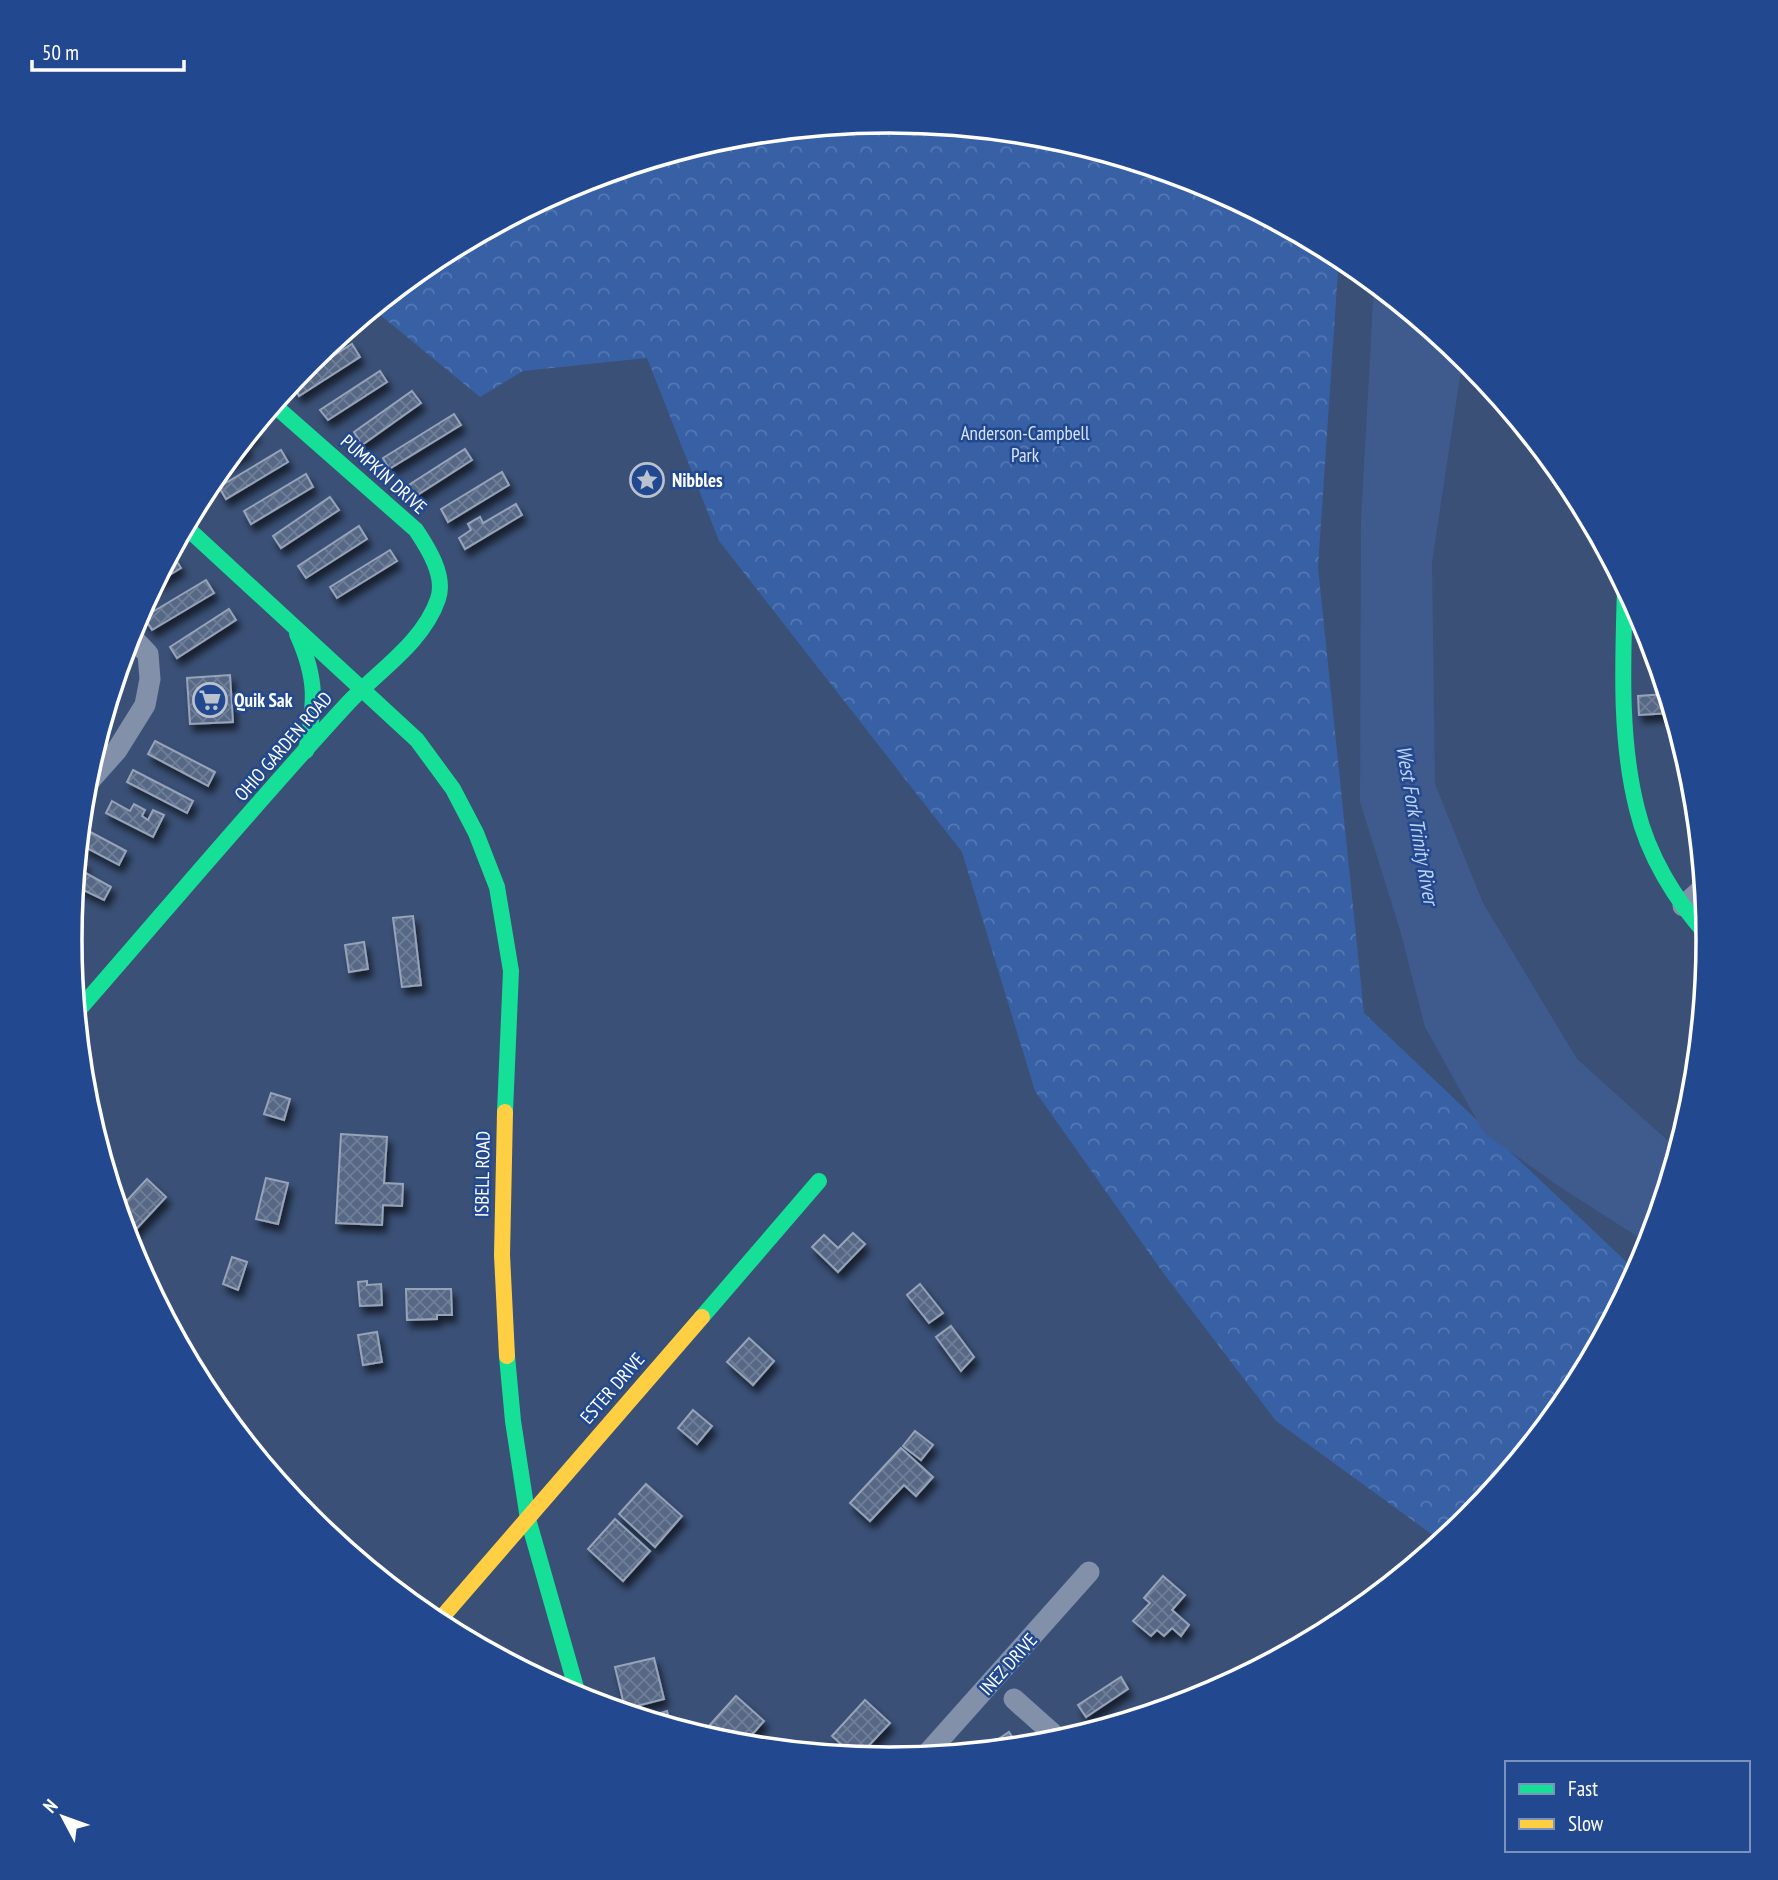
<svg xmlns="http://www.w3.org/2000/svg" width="1778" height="1880" font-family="'PT Sans Narrow',sans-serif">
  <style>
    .park { fill: url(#park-crowns) }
    .water { fill: #3f5a8d }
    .building { fill: url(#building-cross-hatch); stroke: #96a3b8; stroke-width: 2; filter: url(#shadow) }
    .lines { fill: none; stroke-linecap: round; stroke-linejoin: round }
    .street { stroke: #8291a9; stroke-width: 21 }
    .fast { stroke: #16e098; stroke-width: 16 }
    .slow { stroke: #ffcf43; stroke-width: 16 }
    .labels { text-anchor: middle; stroke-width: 5; stroke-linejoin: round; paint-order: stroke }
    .park-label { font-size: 19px; fill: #d7e4f9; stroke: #22498f }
    .street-label { font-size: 19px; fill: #fff; stroke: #22498f }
    .poi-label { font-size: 19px; font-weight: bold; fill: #fff; stroke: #22498f; text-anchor: start }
    .water-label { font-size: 21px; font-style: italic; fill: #bed2f3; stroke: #22498f }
    .rim { fill: none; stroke: #fff; stroke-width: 3.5 }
  </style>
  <defs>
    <pattern id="park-crowns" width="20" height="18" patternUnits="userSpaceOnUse" patternTransform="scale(1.75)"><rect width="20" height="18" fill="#3760a5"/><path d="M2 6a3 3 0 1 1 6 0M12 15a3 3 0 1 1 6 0" fill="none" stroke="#5578b2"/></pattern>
    <pattern id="building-cross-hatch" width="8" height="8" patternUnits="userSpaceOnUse" patternTransform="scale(1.75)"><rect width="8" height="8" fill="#576886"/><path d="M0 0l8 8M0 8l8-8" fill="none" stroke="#707f98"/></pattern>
    <filter id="shadow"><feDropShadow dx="4" dy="7" stdDeviation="3.5" flood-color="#0009"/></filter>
  </defs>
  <rect width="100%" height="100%" fill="#3a5076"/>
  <polygon class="park" points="889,121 1049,137 1203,184 1339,256 1318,567 1364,1013 1636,1271 1570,1395 1468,1519 1441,1541 1276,1421 1164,1274 1035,1091 962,852 719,541 647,358 523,371 480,397 373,309 434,259 576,183 730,137"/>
  <polygon class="water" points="1374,284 1463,357 1432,562 1435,784 1483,903 1577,1059 1677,1149 1649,1244 1560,1187 1484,1133 1425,1027 1400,930 1360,802 1361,521"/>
  <g class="building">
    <polygon points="352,344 360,357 299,396 292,382"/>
    <polygon points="380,371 387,382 328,420 320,410"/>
    <polygon points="412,391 421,403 362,445 354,432"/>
    <polygon points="454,414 461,425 389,469 383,458"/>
    <polygon points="253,430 256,435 244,442 248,450 229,462 228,460"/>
    <polygon points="465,449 472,460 411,499 404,488"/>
    <polygon points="281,450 288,462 226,499 219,487"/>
    <polygon points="502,472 509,485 448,522 441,509"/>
    <polygon points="306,474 313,487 251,524 244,511"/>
    <polygon points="330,497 339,510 281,548 273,536"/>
    <polygon points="516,504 522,515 465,549 459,538 471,530 468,524 480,517 483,523"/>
    <polygon points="359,526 367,539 306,578 298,566"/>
    <polygon points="390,550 397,561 337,598 330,587"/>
    <polygon points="174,557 181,568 155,584 167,561"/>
    <polygon points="206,580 214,593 152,630 144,617"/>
    <polygon points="229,609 236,620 177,658 170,647"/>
    <polygon points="230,675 233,722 190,724 187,678"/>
    <polygon points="1666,694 1671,713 1639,715 1638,696"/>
    <polygon points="155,741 215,772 208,786 148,754"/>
    <polygon points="133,770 193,801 187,813 127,782"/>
    <polygon points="112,801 130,811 134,804 145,810 142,816 148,820 153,810 164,815 153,837 106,813"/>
    <polygon points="1695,809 1698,836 1696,836 1687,813"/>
    <polygon points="81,827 126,851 119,865 79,844"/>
    <polygon points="78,860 86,865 82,871 111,887 104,900 75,886"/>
    <polygon points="413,916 421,985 402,987 393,918"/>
    <polygon points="364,942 368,969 349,972 345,945"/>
    <polygon points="271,1093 290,1099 284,1120 264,1114"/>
    <polygon points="341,1134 387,1137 384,1183 403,1184 402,1206 383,1205 382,1225 336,1223"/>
    <polygon points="266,1178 288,1183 278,1224 256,1219"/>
    <polygon points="147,1179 166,1197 128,1238 119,1209"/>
    <polygon points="853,1233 865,1244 838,1272 812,1247 824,1235 838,1248"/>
    <polygon points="232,1257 247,1262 238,1290 223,1284"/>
    <polygon points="367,1281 367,1285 381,1284 382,1305 360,1306 358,1282"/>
    <polygon points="920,1284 943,1313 929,1323 907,1295"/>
    <polygon points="406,1289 451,1289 452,1315 437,1315 437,1319 407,1320"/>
    <polygon points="951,1326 974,1357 961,1371 936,1337"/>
    <polygon points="377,1332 382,1362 363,1365 358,1335"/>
    <polygon points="749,1338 774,1361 753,1385 727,1362"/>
    <polygon points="693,1410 712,1426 697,1444 678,1428"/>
    <polygon points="915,1431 933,1445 921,1460 903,1446"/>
    <polygon points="901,1448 933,1477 916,1496 904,1485 870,1521 850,1503"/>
    <polygon points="646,1484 682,1516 655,1547 619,1514"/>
    <polygon points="615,1519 650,1551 623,1581 588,1549"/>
    <polygon points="1163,1576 1185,1595 1172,1610 1189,1625 1181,1636 1172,1628 1164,1636 1157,1630 1151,1636 1133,1621 1150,1603 1144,1598"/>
    <polygon points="654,1658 664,1699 625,1709 615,1667"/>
    <polygon points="1121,1677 1128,1689 1086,1717 1078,1705"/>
    <polygon points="736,1696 764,1721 743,1745 724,1742 708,1727"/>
    <polygon points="865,1700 890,1723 859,1756 853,1755 832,1736"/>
    <polygon points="1155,1701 1160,1710 1125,1720"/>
    <polygon points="667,1711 671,1726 645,1718"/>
    <polygon points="1009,1732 1018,1746 1006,1747 1000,1738"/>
  </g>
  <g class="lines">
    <g class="street">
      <polyline points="85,786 117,750 145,705 150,679 148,654 130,635"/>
      <polyline points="1683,906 1703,888"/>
      <polyline points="1014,1699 1060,1740"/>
      <polyline points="926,1755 1089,1572"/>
    </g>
    <g class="fast">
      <polyline points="186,527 417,740 453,789 476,833 497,887 511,971 505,1112"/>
      <path d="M1625,588C1623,660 1619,738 1637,809C1648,855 1675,900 1707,935"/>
      <path d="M297,634C318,680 315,703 306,751"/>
      <path d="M77,1012C167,909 255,804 348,703C378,671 423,643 438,599C446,576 428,548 416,530L274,405"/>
      <polyline points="702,1317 819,1181"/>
      <polyline points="507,1356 513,1421 528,1519 579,1698"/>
    </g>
    <g class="slow">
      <polyline points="505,1112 502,1255 507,1356"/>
      <polyline points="437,1623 702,1317"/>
    </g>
  </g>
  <defs>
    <g id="sight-ring" transform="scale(1.75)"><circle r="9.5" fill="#22498f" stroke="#bac2cf" stroke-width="1.5"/><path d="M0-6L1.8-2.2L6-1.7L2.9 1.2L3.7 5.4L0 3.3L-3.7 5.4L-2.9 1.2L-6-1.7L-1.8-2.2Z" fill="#bac2cf"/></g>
    <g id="supermarket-ring" transform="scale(1.75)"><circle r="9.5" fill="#22498f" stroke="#bac2cf" stroke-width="1.5"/><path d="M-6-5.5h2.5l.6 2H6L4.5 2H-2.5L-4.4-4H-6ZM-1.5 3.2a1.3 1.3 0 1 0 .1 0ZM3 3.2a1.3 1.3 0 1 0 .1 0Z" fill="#bac2cf"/></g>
  </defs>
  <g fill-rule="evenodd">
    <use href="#sight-ring" x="647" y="480"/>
    <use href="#supermarket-ring" x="210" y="700"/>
  </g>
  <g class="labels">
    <g class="park-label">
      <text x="1025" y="440">Anderson-Campbell<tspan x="1025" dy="22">Park</tspan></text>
    </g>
    <g class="street-label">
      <text transform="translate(384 474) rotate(42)" y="7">PUMPKIN DRIVE</text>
      <text transform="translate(283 746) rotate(-49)" y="7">OHIO GARDEN ROAD</text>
      <text transform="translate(482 1174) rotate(-89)" y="7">ISBELL ROAD</text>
      <text transform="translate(612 1388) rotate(-49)" y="7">ESTER DRIVE</text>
      <text transform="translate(1008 1664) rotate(-48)" y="7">INEZ DRIVE</text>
    </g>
    <g class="poi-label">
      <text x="672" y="487">Nibbles</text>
      <text x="234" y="707">Quik Sak</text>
    </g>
    <g class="water-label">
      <text transform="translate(1417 825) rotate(80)" y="7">West Fork Trinity River</text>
    </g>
  </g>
  <path d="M0 0H1778V1880H0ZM82 940a807 807 0 1 1 1614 0a807 807 0 1 1-1614 0Z" fill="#22498f" fill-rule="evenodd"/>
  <path class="rim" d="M82 940a807 807 0 1 1 1614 0a807 807 0 1 1-1614 0Z"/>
  <rect x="1505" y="1761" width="245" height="91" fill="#22498f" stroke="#7a92bc" stroke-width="2"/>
  <rect x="1519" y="1784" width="35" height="10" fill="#16e098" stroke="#7a92bc" stroke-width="2"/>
  <text x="1568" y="1796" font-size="21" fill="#ffffff">Fast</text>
  <rect x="1519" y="1819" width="35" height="10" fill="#ffcf43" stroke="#7a92bc" stroke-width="2"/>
  <text x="1568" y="1831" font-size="21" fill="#ffffff">Slow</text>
  <g transform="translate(63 1817) rotate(311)" stroke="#22498f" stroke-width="5" paint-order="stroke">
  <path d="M0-5L12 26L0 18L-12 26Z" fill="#ffffff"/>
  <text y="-10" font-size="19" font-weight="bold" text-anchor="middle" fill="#ffffff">N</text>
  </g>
  <path d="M32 60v10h152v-10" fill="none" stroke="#ffffff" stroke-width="3.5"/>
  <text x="42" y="60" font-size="21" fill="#ffffff" stroke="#22498f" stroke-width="5" paint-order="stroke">50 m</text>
</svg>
